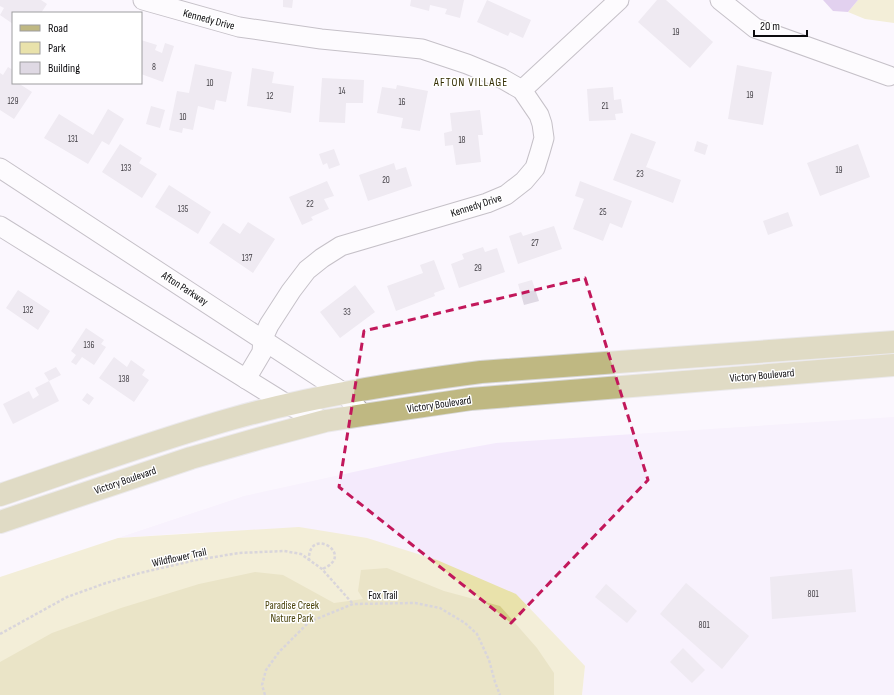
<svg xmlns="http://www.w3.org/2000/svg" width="894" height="695" font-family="'Sofia Sans Condensed',sans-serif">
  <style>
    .built { fill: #f4eafc }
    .green { fill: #e9e2ab }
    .forest { fill: #d5cc86 }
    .water { fill: #c4a3de }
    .building { fill: #dfd9e4 }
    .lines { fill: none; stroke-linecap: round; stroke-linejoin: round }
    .minor-casing { stroke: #847e88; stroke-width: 21 }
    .major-casing { stroke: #d8d8d8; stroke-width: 24 }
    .path { stroke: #afacb2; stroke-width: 2.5; stroke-dasharray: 3 2; stroke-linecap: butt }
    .minor { stroke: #fff; stroke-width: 19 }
    .major { stroke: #bfb882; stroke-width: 22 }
    .marked { fill: none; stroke: #c2185b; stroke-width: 3; stroke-dasharray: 8 5; stroke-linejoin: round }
    .labels { text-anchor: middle; stroke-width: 3; stroke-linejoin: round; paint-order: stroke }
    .number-label { font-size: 9px; fill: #413e44 }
    .street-label { font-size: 11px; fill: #0c0b0e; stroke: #fff }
    .park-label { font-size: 11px; fill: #4a430b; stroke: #fff }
    .neighbourhood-label { font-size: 12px; letter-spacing: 1px; fill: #342e03; stroke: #fff }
  </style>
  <rect width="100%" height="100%" fill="#fbf7fe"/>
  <polygon class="built" points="894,417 894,695 582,695 585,666 203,532 118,538 244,496 436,454 496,443"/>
  <g class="green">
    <polygon points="858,0 894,0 894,23 865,19 848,12"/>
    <polygon points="299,527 367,538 437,560 516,594 585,666 582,695 0,695 0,577 118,538"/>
  </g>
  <polygon class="forest" points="387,568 444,591 500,606 537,648 554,673 554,695 0,695 0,662 52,633 121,608 199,584 255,572 283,575 334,603 363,599 358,591 361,570"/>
  <polygon class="water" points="823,0 858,0 848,12 833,11"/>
  <g class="building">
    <polygon points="0,0 41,0 47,4 41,13 13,13 13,24 0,15 4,8 0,6"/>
    <polygon points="283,0 293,0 292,8 283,7"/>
    <polygon points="411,0 464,0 460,18 445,14 447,9 430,5 429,11 410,6"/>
    <polygon points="487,0 531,20 523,38 510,32 508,36 477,22"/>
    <polygon points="657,0 666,0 713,42 690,68 638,22"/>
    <polygon points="141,40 157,45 155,50 162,53 165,43 174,46 163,82 141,74"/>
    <polygon points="195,64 232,72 226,102 216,100 214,110 198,106 193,130 183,128 182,133 169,130 177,91 189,93"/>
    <polygon points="737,65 772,72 763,125 728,119"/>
    <polygon points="8,67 13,70 13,83 18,83 32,92 14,119 0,110 0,73 3,75"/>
    <polygon points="252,68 274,72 272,83 294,86 291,113 247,106"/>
    <polygon points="322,78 364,80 363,103 346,103 345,123 319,122"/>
    <polygon points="397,85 428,91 420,131 401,128 403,118 377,113 382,87 396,89"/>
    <polygon points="613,87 614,100 621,99 623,113 615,114 616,120 589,121 587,89"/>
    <polygon points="151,106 165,110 160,128 146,124"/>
    <polygon points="108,109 124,119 109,145 102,141 88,164 44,138 59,114 93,135"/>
    <polygon points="480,110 483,135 478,135 481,162 456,165 453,145 445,146 444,133 452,131 450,113"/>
    <polygon points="631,133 656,142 646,167 681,180 673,203 613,180"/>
    <polygon points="697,141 708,145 705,155 694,151"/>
    <polygon points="120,144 142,158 139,163 157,174 142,198 102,172"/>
    <polygon points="858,144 870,177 820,196 807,163"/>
    <polygon points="334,149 340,165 329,169 327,163 323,165 319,154"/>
    <polygon points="394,163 396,170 406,167 412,186 368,201 359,175"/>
    <polygon points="327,181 334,196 324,199 329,209 311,217 313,220 302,225 289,197"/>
    <polygon points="580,181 632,201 622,228 610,223 603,241 573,229 584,199 575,196"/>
    <polygon points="169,185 211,212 198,234 155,207"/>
    <polygon points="788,212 793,226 768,235 763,221"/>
    <polygon points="248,222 275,239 253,273 209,243 223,223 240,234"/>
    <polygon points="554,226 562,249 518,264 509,236 521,232 523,236"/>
    <polygon points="483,247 485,252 497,248 505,272 459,288 451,264 464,259 462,254"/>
    <polygon points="434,260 445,289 434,293 435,296 396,311 387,286 423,273 420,265"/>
    <polygon points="532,280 539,301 524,305 518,284"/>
    <polygon points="355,285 375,312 340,338 320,312"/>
    <polygon points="18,290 50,311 38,330 6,308"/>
    <polygon points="86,328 104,340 101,344 106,347 94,365 82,357 76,365 71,362 76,355 71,351"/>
    <polygon points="114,357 127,367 131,360 145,370 142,375 149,380 134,402 99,378"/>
    <polygon points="56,367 61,375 49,381 44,373"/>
    <polygon points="49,381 59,401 13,424 3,404 29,391 33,399 39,395 35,388"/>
    <polygon points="87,393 94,398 89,405 82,400"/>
    <polygon points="852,569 856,612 772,619 770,577"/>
    <polygon points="686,583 749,636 722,669 660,614"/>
    <polygon points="606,584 637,611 627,623 595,597"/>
    <polygon points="683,648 705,670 692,683 670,662"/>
  </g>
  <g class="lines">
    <g class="minor-casing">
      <g id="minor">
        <polyline points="143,0 239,27 321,39 422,49 467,64 501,78 522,90 539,115 542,124 544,138 540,152 535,168 524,181 506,195 487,203 341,246 322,258 307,270 291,291 269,325 263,338 262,352 246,379"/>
        <polyline points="720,0 755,28 889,76"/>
        <polyline points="522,90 619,0"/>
        <polyline points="0,168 344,393 363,415"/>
        <polyline points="0,226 288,405 325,421"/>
      </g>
    </g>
    <g class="major-casing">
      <g id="major">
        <path d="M0,495C77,469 153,441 231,419C312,396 397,383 481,372L894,342"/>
        <polyline points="0,522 191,458 261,438 325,421 363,415 471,399 894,365"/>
      </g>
    </g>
    <g class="path">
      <path d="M309,561C307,524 358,555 322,569"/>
      <polyline points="0,634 67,597 106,583 140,573 196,560 239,553 284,551 301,554 322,569 353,604"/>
      <polyline points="265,695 262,685 266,670 279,652 309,622 353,604 415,603 440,608 465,623 477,634 489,660 495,682 500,695"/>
    </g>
    <use href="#minor" class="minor"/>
    <use href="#major" class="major"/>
  </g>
  <path d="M0 0H894V695H0ZM585,278L648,480L511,623L339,487L364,331Z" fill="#fbf7fe" fill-opacity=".55" fill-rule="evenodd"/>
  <path class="marked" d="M585,278L648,480L511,623L339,487L364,331Z"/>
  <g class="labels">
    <g class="number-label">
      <text x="676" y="35">19</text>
      <text x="154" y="70">8</text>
      <text x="210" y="86">10</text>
      <text x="342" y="94">14</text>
      <text x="750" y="98">19</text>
      <text x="270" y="99">12</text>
      <text x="13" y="104">129</text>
      <text x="402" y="105">16</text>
      <text x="605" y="109">21</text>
      <text x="183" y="120">10</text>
      <text x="73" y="142">131</text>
      <text x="462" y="143">18</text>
      <text x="126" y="171">133</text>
      <text x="839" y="173">19</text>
      <text x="640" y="177">23</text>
      <text x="386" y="183">20</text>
      <text x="310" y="207">22</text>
      <text x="183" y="212">135</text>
      <text x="603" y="215">25</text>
      <text x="535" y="246">27</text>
      <text x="247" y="261">137</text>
      <text x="478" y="271">29</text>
      <text x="28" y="313">132</text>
      <text x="347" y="315">33</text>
      <text x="89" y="348">136</text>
      <text x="124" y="382">138</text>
      <text x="813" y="597">801</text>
      <text x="704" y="628">801</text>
    </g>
    <g class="street-label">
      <text transform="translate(209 19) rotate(15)" y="4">Kennedy Drive</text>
      <text transform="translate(476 205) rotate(-18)" y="4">Kennedy Drive</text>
      <text transform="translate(185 288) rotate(33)" y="4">Afton Parkway</text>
      <text transform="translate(762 375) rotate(-5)" y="4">Victory Boulevard</text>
      <text transform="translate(439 404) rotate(-8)" y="4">Victory Boulevard</text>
      <text transform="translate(125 480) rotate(-19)" y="4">Victory Boulevard</text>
      <text transform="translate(179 557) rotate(-12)" y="4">Wildflower Trail</text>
      <text x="383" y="599">Fox Trail</text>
    </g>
    <g class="park-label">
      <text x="292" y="609">Paradise Creek<tspan x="292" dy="13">Nature Park</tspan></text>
    </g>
    <g class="neighbourhood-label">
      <text x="471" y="86">AFTON VILLAGE</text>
    </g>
  </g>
  <rect x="12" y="12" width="130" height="72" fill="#ffffff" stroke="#9e9d9f"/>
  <rect x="20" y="25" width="20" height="6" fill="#bfb882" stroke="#9e9d9f"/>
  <text x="48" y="32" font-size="12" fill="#0c0b0e">Road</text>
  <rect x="20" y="42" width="20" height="12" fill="#e9e2ab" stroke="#9e9d9f"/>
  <text x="48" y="52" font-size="12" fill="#0c0b0e">Park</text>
  <rect x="20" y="62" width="20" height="12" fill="#dfd9e4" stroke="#9e9d9f"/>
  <text x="48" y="72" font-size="12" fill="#0c0b0e">Building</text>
  <path d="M754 30v6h53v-6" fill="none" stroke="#0c0b0e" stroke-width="2"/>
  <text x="760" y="30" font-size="12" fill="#0c0b0e" stroke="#ffffff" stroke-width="3" paint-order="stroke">20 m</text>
</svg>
